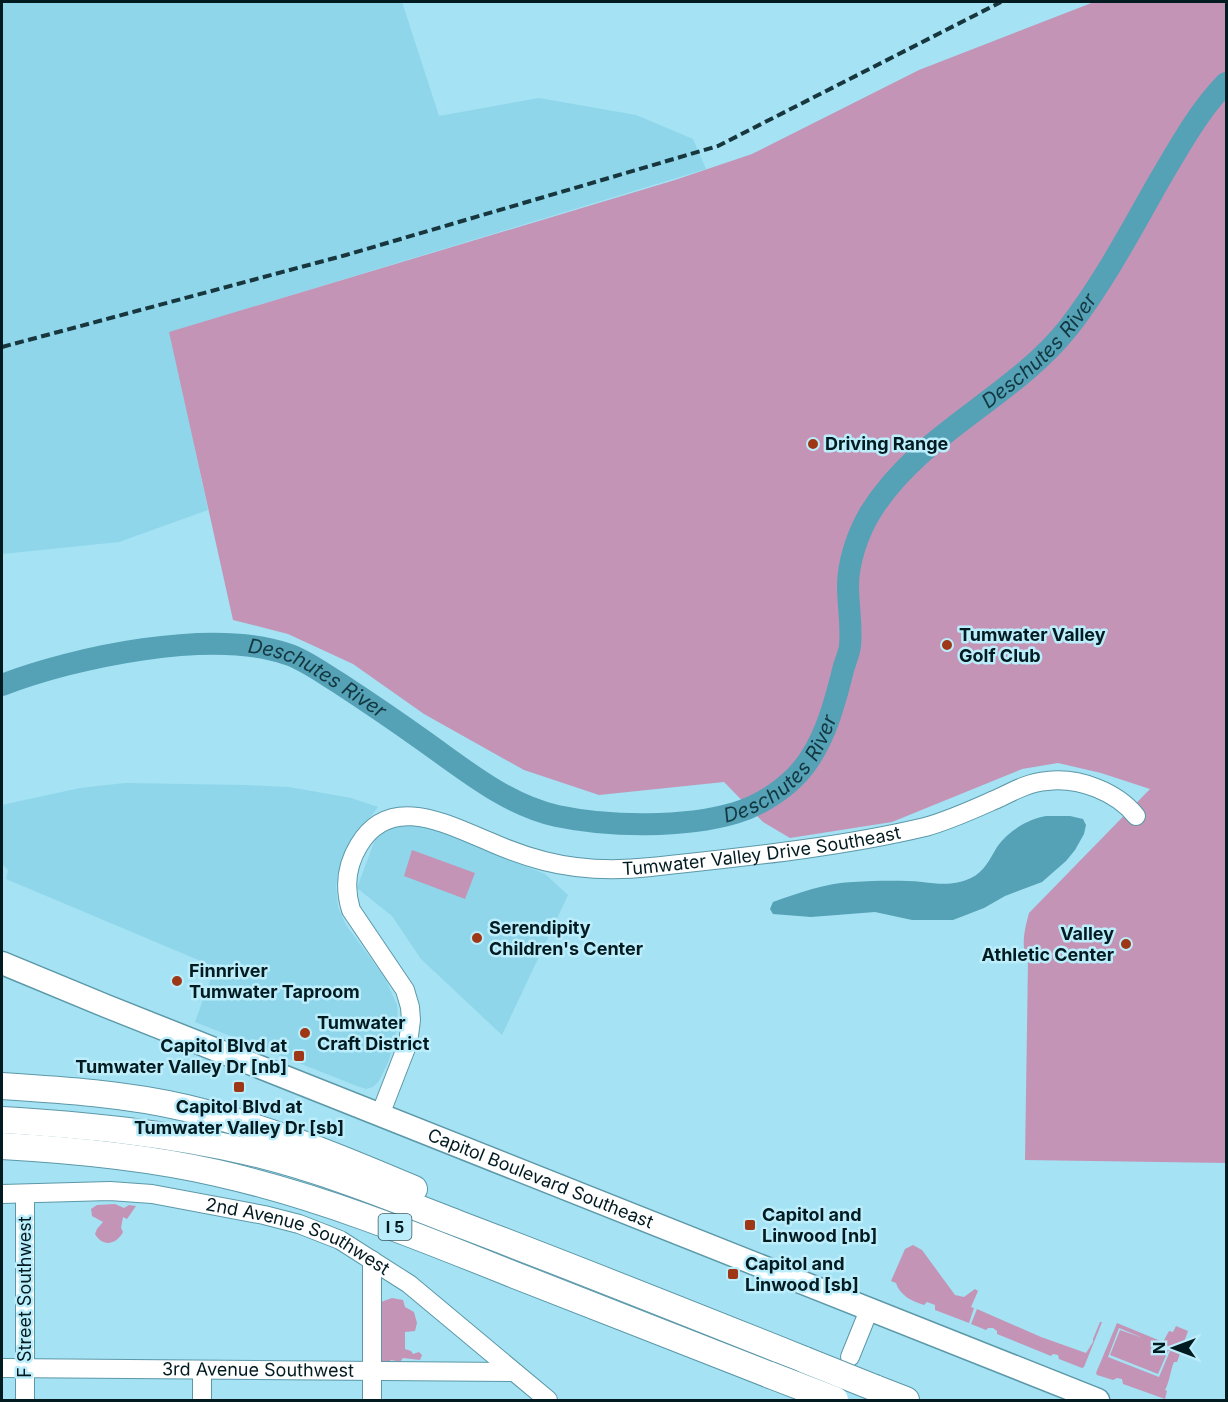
<svg xmlns="http://www.w3.org/2000/svg" width="1228" height="1402" font-family="Inter,sans-serif">
  <style>
    .built { fill: #8fd6ea }
    .green { fill: #c494b6; fill-rule: evenodd }
    .water { fill: #55a1b5 }
    .lines { fill: none; stroke-linecap: round; stroke-linejoin: round }
    .river { stroke: #55a1b5; stroke-width: 22 }
    .minor-casing { stroke: #5c98a8; stroke-width: 20 }
    .major-casing { stroke: #5c98a8; stroke-width: 25 }
    .highway-casing { stroke: #5c98a8; stroke-width: 28 }
    .minor { stroke: #fff; stroke-width: 18 }
    .major { stroke: #fff; stroke-width: 22 }
    .highway { stroke: #fff; stroke-width: 26 }
    .rail { stroke: #18363e; stroke-width: 4; stroke-dasharray: 9 4.5; stroke-linecap: butt }
    .highway-bridge-casing { stroke: #5c98a8; stroke-width: 28; stroke-linecap: butt }
    .highway-bridge { stroke: #fff; stroke-width: 26 }
    .poi-dot { fill: #9e3716; stroke: #bcedfb; stroke-width: 2 }
    .labels { text-anchor: middle; stroke-width: 5; stroke-linejoin: round; paint-order: stroke }
    .shield { fill: #bcedfb; stroke: #3a5a62; stroke-width: 1.5 }
    .shield-label { font-size: 16px; font-weight: bold; fill: #021b21 }
    .poi-label { font-size: 18px; font-weight: bold; fill: #021b21; stroke: #bcedfb; text-anchor: start }
    .street-label { font-size: 18px; fill: #021b21; stroke: #bcedfb }
    .water-label { font-size: 20px; font-style: italic; fill: #123740; stroke: #bcedfb }
  </style>
  <rect width="100%" height="100%" fill="#a4e2f4"/>
  <g class="built">
    <polygon points="2,2 402,2 439,116 539,98 636,115 693,139 706,169 170,332 208,510 119,542 2,554"/>
    <polygon points="125,783 245,785 289,787 351,798 378,807 346,848 336,886 338,907 346,925 385,978 397,1005 398,1024 389,1060 379,1081 373,1087 366,1089 357,1086 195,1022 215,967 6,879 8,870 2,864 2,805 80,788"/>
    <polygon points="386,810 545,874 568,895 502,1035 421,959 392,916 357,888"/>
  </g>
  <g class="green">
    <path d="M1094,2H1226V1163L1025,1160L1028,961C1020,947 1025,928 1029,913L1150,789L1101,773L1058,763L1022,769L892,822L790,838L763,822L724,782L599,795L524,770L424,714L353,664L288,634L233,620L169,332L675,180L752,154L919,70Z"/>
    <polygon points="412,850 475,873 465,899 404,876"/>
    <path d="M115,1204L124,1208L129,1205L136,1206L127,1219L123,1217L121,1228L123,1232C117,1244 103,1248 95,1234L97,1229L103,1222L92,1216L91,1209L97,1205Z"/>
    <path d="M913,1245L922,1250L955,1295L964,1297L975,1289L978,1291L971,1307L974,1308L969,1323L935,1310V1305L927,1302L924,1305C912,1301 900,1296 896,1283L891,1281L905,1249Z"/>
    <polygon points="392,1298 403,1300 405,1307 414,1312 417,1323 415,1331 405,1332 405,1349 411,1351 413,1354 419,1352 422,1355 420,1360 403,1358 400,1362 391,1360 389,1362 382,1361 378,1356 374,1317 382,1312 381,1302"/>
    <polygon points="977,1309 1041,1337 1086,1353 1093,1342 1093,1339 1100,1322 1102,1322 1084,1367 1082,1368 1059,1359 1058,1355 1053,1354 1051,1356 997,1334 997,1331 993,1328 988,1328 986,1330 971,1324"/>
    <path d="M1117,1323L1163,1342L1169,1331L1173,1332L1176,1326L1188,1331L1177,1362H1174C1170,1371 1170,1381 1165,1390L1167,1391L1165,1399L1123,1384L1122,1379L1117,1378L1113,1380L1097,1375L1096,1373ZM1119,1328L1143,1338L1120,1330L1110,1355L1158,1374L1168,1351H1170L1159,1377L1108,1357Z"/>
  </g>
  <path class="water" d="M1046,816H1070L1083,819L1086,825L1084,834L1075,850L1066,861L1042,882L1005,896L984,908L953,920H912L875,912L811,917L773,914L770,909L773,902C799,893 825,883 853,882C875,881 899,880 922,882C940,884 954,886 971,878C984,872 990,859 997,847C1008,831 1028,819 1046,816Z"/>
  <g class="lines">
    <path class="river" id="s1" d="M2,685C75,657 211,628 287,654C306,660 322,673 339,683C368,702 396,721 424,741C465,770 507,805 557,816C609,827 684,828 735,813C756,807 779,793 794,778C822,751 834,707 843,670C845,662 849,654 850,646C852,626 848,605 848,586C848,562 858,533 870,513C919,433 1012,399 1069,327C1104,282 1131,230 1159,181C1179,147 1198,112 1226,83"/>
    <g class="minor-casing">
      <g id="minor">
        <path id="s2" d="M380,1115L408,1043L411,1020L410,1007L405,990L351,910C344,887 346,866 359,845C390,793 446,824 488,841C506,849 525,856 544,861C579,870 615,871 651,867C741,857 837,848 925,827C951,820 976,808 1001,797C1015,790 1031,782 1047,781C1079,777 1117,792 1136,816"/>
        <path id="s3" d="M2,1194L110,1191L152,1194L264,1215L299,1224L340,1240L409,1284L548,1400"/>
        <polyline points="372,1260 372,1400"/>
        <polyline points="850,1357 869,1310"/>
        <path id="s4" d="M2,1368L514,1372"/>
        <polyline points="202,1370 202,1400"/>
        <polyline points="25,1400 25,1194"/>
      </g>
    </g>
    <g class="major-casing">
      <g id="major">
        <path id="s5" d="M2,963L106,1006L1098,1400"/>
      </g>
    </g>
    <g class="highway-casing">
      <g id="highway">
        <path d="M2,1086C64,1090 126,1094 186,1108C265,1127 339,1157 414,1189"/>
        <path d="M2,1120C85,1125 167,1133 249,1152C321,1169 390,1197 459,1224C575,1268 690,1314 805,1360"/>
        <path d="M2,1146C74,1150 147,1157 217,1173C319,1196 415,1235 512,1274C598,1308 684,1341 770,1375"/>
        <polyline points="875,1388 906,1400"/>
      </g>
    </g>
    <use href="#minor" class="minor"/>
    <use href="#major" class="major"/>
    <use href="#highway" class="highway"/>
    <polyline class="rail" points="2,347 346,255 718,146 1001,2"/>
    <g class="highway-bridge-casing">
      <g id="highway-bridge">
        <polyline points="805,1360 875,1388"/>
        <polyline points="770,1375 835,1400"/>
      </g>
    </g>
    <use href="#highway-bridge" class="highway-bridge"/>
  </g>
  <g class="poi-dot">
    <circle cx="813" cy="444" r="6"/>
    <circle cx="947" cy="645" r="6"/>
    <circle cx="477" cy="938" r="6"/>
    <circle cx="1126" cy="944" r="6"/>
    <circle cx="177" cy="981" r="6"/>
    <circle cx="305" cy="1033" r="6"/>
    <rect x="293" y="1050" width="12" height="12" rx="3"/>
    <rect x="233" y="1081" width="12" height="12" rx="3"/>
    <rect x="744" y="1219" width="12" height="12" rx="3"/>
    <rect x="727" y="1268" width="12" height="12" rx="3"/>
  </g>
  <g class="labels">
    <rect class="shield" x="378.5" y="1214" width="33" height="26" rx="4.5"/>
    <g class="shield-label">
      <text x="395" y="1233">I 5</text>
    </g>
    <g class="poi-label">
      <text x="825" y="450">Driving Range</text>
      <text x="959" y="641">Tumwater Valley<tspan x="959" dy="21">Golf Club</tspan></text>
      <text x="489" y="934">Serendipity<tspan x="489" dy="21">Children's Center</tspan></text>
      <text x="1114" y="940" text-anchor="end">Valley<tspan x="1114" dy="21">Athletic Center</tspan></text>
      <text x="189" y="977">Finnriver<tspan x="189" dy="21">Tumwater Taproom</tspan></text>
      <text x="317" y="1029">Tumwater<tspan x="317" dy="21">Craft District</tspan></text>
      <text x="287" y="1052" text-anchor="end">Capitol Blvd at<tspan x="287" dy="21">Tumwater Valley Dr [nb]</tspan></text>
      <text x="239" y="1113" text-anchor="middle">Capitol Blvd at<tspan x="239" dy="21">Tumwater Valley Dr [sb]</tspan></text>
      <text x="762" y="1221">Capitol and<tspan x="762" dy="21">Linwood [nb]</tspan></text>
      <text x="745" y="1270">Capitol and<tspan x="745" dy="21">Linwood [sb]</tspan></text>
    </g>
    <g class="street-label">
      <text dy="6" stroke="none"><textPath href="#s2" startOffset="718">Tumwater Valley Drive Southeast</textPath></text>
      <text dy="6" stroke="none"><textPath href="#s5" startOffset="580">Capitol Boulevard Southeast</textPath></text>
      <text dy="6" stroke="none"><textPath href="#s3" startOffset="303">2nd Avenue Southwest</textPath></text>
      <text transform="translate(25 1297) rotate(-90)" y="6">F Street Southwest</text>
      <text dy="6" stroke="none"><textPath href="#s4" startOffset="256">3rd Avenue Southwest</textPath></text>
    </g>
    <g class="water-label">
      <text dy="7" stroke="none"><textPath href="#s1" startOffset="1374">Deschutes River</textPath></text>
      <text dy="7" stroke="none"><textPath href="#s1" startOffset="328">Deschutes River</textPath></text>
      <text dy="7" stroke="none"><textPath href="#s1" startOffset="852">Deschutes River</textPath></text>
    </g>
  </g>
  <rect width="1228" height="1402" fill="none" stroke="#021b21" stroke-width="6"/>
  <g transform="translate(1174 1348) rotate(270)" stroke="#bcedfb" stroke-width="4.5" paint-order="stroke">
  <path d="M0-4.5L10 22L0 15L-10 22Z" fill="#021b21"/>
  <text y="-9" font-size="16" font-weight="bold" text-anchor="middle" fill="#021b21">N</text>
  </g>
</svg>
